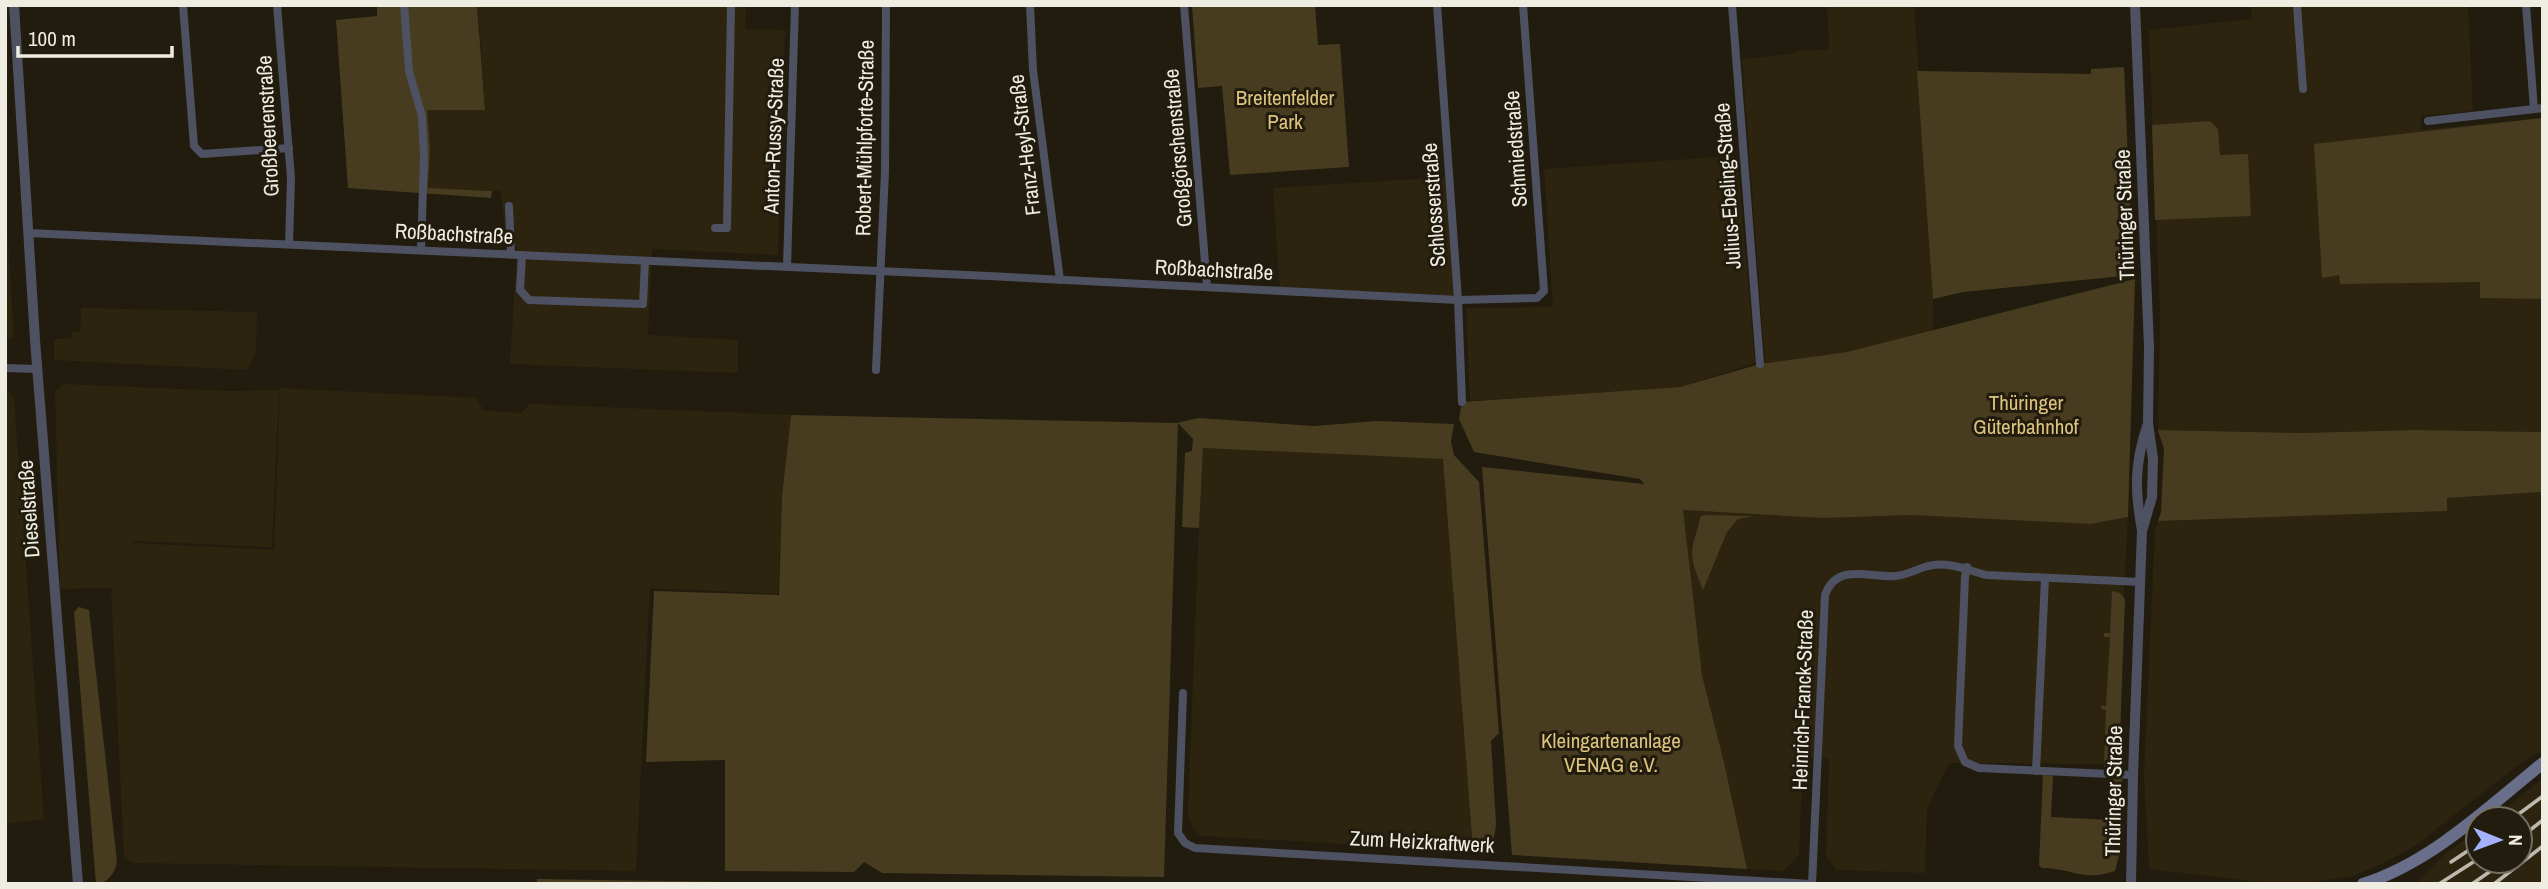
<svg xmlns="http://www.w3.org/2000/svg" width="2548" height="889" font-family="'Archivo Narrow',sans-serif">
  <style>
    .built { fill: #2c240f }
    .green { fill: #473c20 }
    .lines { fill: none; stroke-linecap: round; stroke-linejoin: round }
    .minor { stroke: #4e5162; stroke-width: 8 }
    .tertiary { stroke: #4e5162; stroke-width: 10 }
    .secondary { stroke: #696f8a; stroke-width: 12 }
    .rail { stroke: #bcb8ad; stroke-width: 3.5 }
    .labels { text-anchor: middle; stroke-width: 6; stroke-linejoin: round; paint-order: stroke }
    .park-label { font-size: 21px; fill: #dec37f; stroke: #221c0e }
    .street-label { font-size: 21px; fill: #efece2; stroke: #221c0e }
  </style>
  <rect width="100%" height="100%" fill="#221c0e"/>
  <g class="built">
    <polygon points="478,5 746,5 745,29 785,30 778,255 652,249 648,335 738,340 738,373 510,364 517,247 506,245 501,191 429,189 427,110 485,110"/>
    <polygon points="1827,5 1914,5 1933,279 1933,331 1847,352 1765,363 1742,59 1791,54 1795,53 1795,51 1829,49"/>
    <polygon points="2251,5 2468,5 2473,111 2421,116 2421,130 2543,118 2543,432 2415,430 2302,433 2158,430 2160,319 2149,30 2252,19"/>
    <polygon points="1733,156 1737,158 1755,363 1680,387 1470,401 1466,308 1553,307 1544,169"/>
    <polygon points="1449,177 1458,300 1280,291 1273,188"/>
    <polygon points="5,203 7,227 14,338 5,338"/>
    <polygon points="81,308 257,312 256,353 246,370 54,360 54,339 71,339 72,331 80,332"/>
    <polygon points="64,384 229,391 279,390 272,547 133,541 134,543 274,550 280,388 477,398 483,410 521,413 530,404 791,415 782,496 778,594 650,588 636,871 132,863 124,856 111,588 60,589 55,391"/>
    <polygon points="5,389 14,397 44,819 5,824"/>
    <polygon points="1202,448 1443,459 1473,851 1201,836 1192,827 1188,813"/>
    <polygon points="2543,492 2543,749 2517,766 2416,845 2390,860 2353,876 2321,881 2278,884 2149,869 2144,775 2155,531 2158,521 2446,511 2446,498"/>
    <polygon points="1699,507 1706,511 1824,518 1912,515 2091,524 2128,517 2115,764 1949,763 1927,809 1925,873 1836,870 1826,856 1829,759 1803,757 1799,854 1784,871 1747,869 1724,762 1702,675 1698,646 1682,510 1696,511"/>
    <polygon points="2543,778 2543,884 2415,884 2445,854 2478,830 2478,861 2520,861 2520,819 2492,819"/>
  </g>
  <g class="green">
    <polygon points="377,5 477,5 485,110 427,110 430,148 428,188 492,191 491,198 348,188 336,20 377,16"/>
    <polygon points="1192,5 1315,5 1318,45 1340,44 1349,167 1230,175 1222,86 1198,88"/>
    <polygon points="2124,67 2133,275 1963,292 1933,299 1917,71 2091,74 2091,69"/>
    <polygon points="2543,118 2543,299 2480,298 2480,282 2340,284 2339,275 2322,278 2314,144"/>
    <polygon points="2210,121 2218,129 2220,155 2248,154 2251,216 2155,220 2152,125"/>
    <polygon points="2135,279 2128,517 2091,524 1912,515 1824,518 1683,510 1702,675 1724,762 1747,869 1512,855 1482,467 1644,484 1640,479 1474,452 1459,419 1462,402 1680,387 1760,364 1847,352"/>
    <path d="M791,415L1177,423L1198,418L1314,426L1377,421L1454,424L1451,441L1454,455L1479,482L1499,733L1491,741L1496,823C1495,839 1491,851 1473,851L1443,459L1203,448L1199,528L1182,527L1185,453L1192,451L1193,439L1178,423L1164,877L882,873L864,862L854,872L725,871V760L646,762L654,591L779,595L782,496Z"/>
    <polygon points="2158,430 2302,433 2415,430 2543,432 2543,492 2447,498 2447,511 2158,521 2161,512 2164,449"/>
    <path d="M1704,515L1753,516L1738,519L1727,532L1703,590C1698,576 1689,560 1693,545C1695,535 1699,527 1700,517Z"/>
    <polygon points="2112,591 2120,593 2125,599 2120,736 2122,739 2121,763 2116,767 2104,767 2106,710 2101,709 2101,706 2106,706 2110,637 2104,637 2104,633 2110,633"/>
    <path d="M79,607L89,610L117,862C115,873 108,883 96,884L74,612Z"/>
    <path d="M2043,775L2053,776L2051,817L2111,820L2113,779H2122L2120,851L2115,871C2081,882 2072,868 2042,868L2039,865Z"/>
    <polygon points="537,879 861,884 537,884"/>
  </g>
  <g class="lines">
    <g class="minor">
      <polyline points="183,5 194,146 202,154 289,148"/>
      <polyline points="277,5 291,178 289,244"/>
      <polyline points="404,5 409,71 422,116 424,157 421,250"/>
      <polyline points="1030,5 1033,70 1060,280"/>
      <polyline points="1184,5 1207,287"/>
      <polyline points="1437,5 1458,300 1462,402"/>
      <polyline points="1732,5 1760,364"/>
      <polyline points="2297,5 2303,89"/>
      <polyline points="2526,5 2534,109"/>
      <polyline points="2428,121 2543,108"/>
      <polyline points="509,206 511,254"/>
      <polyline points="715,228 727,228 731,5"/>
      <polyline points="28,233 989,276 1458,300 1537,298 1544,291 1523,5"/>
      <polyline points="522,255 520,290 529,300 643,304 645,261"/>
      <polyline points="787,267 795,5"/>
      <polyline points="5,368 37,369"/>
      <polyline points="876,370 885,171 886,5"/>
      <polyline points="1967,567 1965,577 1958,746 1965,762 1979,768 2133,775"/>
      <polyline points="1183,693 1178,833 1185,843 1195,848 1810,884"/>
      <polyline points="2036,771 2045,578"/>
      <path d="M1812,884L1825,595C1837,562 1869,578 1896,576C1907,575 1917,569 1928,566C1949,561 1967,570 1986,575L2141,582"/>
    </g>
    <g class="tertiary">
      <polyline points="14,5 35,340 78,884"/>
      <polyline points="2135,5 2149,347 2148,423 2153,459 2152,497 2142,531"/>
      <path d="M2131,884L2133,775L2142,531C2135,491 2134,466 2147,426"/>
    </g>
    <path class="secondary" d="M2363,884C2432,862 2487,808 2543,763"/>
    <g class="rail">
      <polyline points="2512,819 2543,796"/>
      <polyline points="2520,838 2543,820"/>
      <polyline points="2451,862 2478,844"/>
      <polyline points="2439,884 2478,859"/>
      <polyline points="2472,884 2505,861"/>
      <polyline points="2494,884 2543,846"/>
    </g>
  </g>
  <g class="labels">
    <g class="park-label">
      <text x="1285" y="105">Breitenfelder<tspan x="1285" dy="24">Park</tspan></text>
      <text x="2026" y="410">Thüringer<tspan x="2026" dy="24">Güterbahnhof</tspan></text>
      <text x="1611" y="748">Kleingartenanlage<tspan x="1611" dy="24">VENAG e.V.</tspan></text>
    </g>
    <g class="street-label">
      <text transform="translate(268 126) rotate(-93)" y="7">Großbeerenstraße</text>
      <text transform="translate(774 136) rotate(-88)" y="7">Anton-Russy-Straße</text>
      <text transform="translate(865 138) rotate(-89)" y="7">Robert-Mühlpforte-Straße</text>
      <text transform="translate(1025 145) rotate(-97)" y="7">Franz-Heyl-Straße</text>
      <text transform="translate(1178 148) rotate(-95)" y="7">Großgörschenstraße</text>
      <text transform="translate(1516 149) rotate(-94)" y="7">Schmiedstraße</text>
      <text transform="translate(1728 186) rotate(-94)" y="7">Julius-Ebeling-Straße</text>
      <text transform="translate(1434 205) rotate(-94)" y="7">Schlosserstraße</text>
      <text transform="translate(2125 215) rotate(-92)" y="7">Thüringer Straße</text>
      <text transform="translate(454 234) rotate(3)" y="7">Roßbachstraße</text>
      <text transform="translate(1214 270) rotate(3)" y="7">Roßbachstraße</text>
      <text transform="translate(29 509) rotate(-94)" y="7">Dieselstraße</text>
      <text transform="translate(1803 700) rotate(-88)" y="7">Heinrich-Franck-Straße</text>
      <text transform="translate(2114 791) rotate(-89)" y="7">Thüringer Straße</text>
      <text transform="translate(1422 842) rotate(3)" y="7">Zum Heizkraftwerk</text>
    </g>
  </g>
  <rect width="2548" height="889" fill="none" stroke="#efece2" stroke-width="14"/>
  <g transform="translate(2499 840) rotate(91)"><circle r="33" fill="#221c0e" stroke="#746f63" stroke-width="2"/>
  <path d="M0-5L12 26L0 18L-12 26Z" fill="#a4b2fc"/>
  <text y="-10" font-size="19" font-weight="bold" text-anchor="middle" fill="#efece2">N</text>
  </g>
  <path d="M18 46v10h154v-10" fill="none" stroke="#efece2" stroke-width="3.5"/>
  <text x="28" y="46" font-size="21" fill="#efece2" stroke="#221c0e" stroke-width="5" paint-order="stroke">100 m</text>
</svg>
